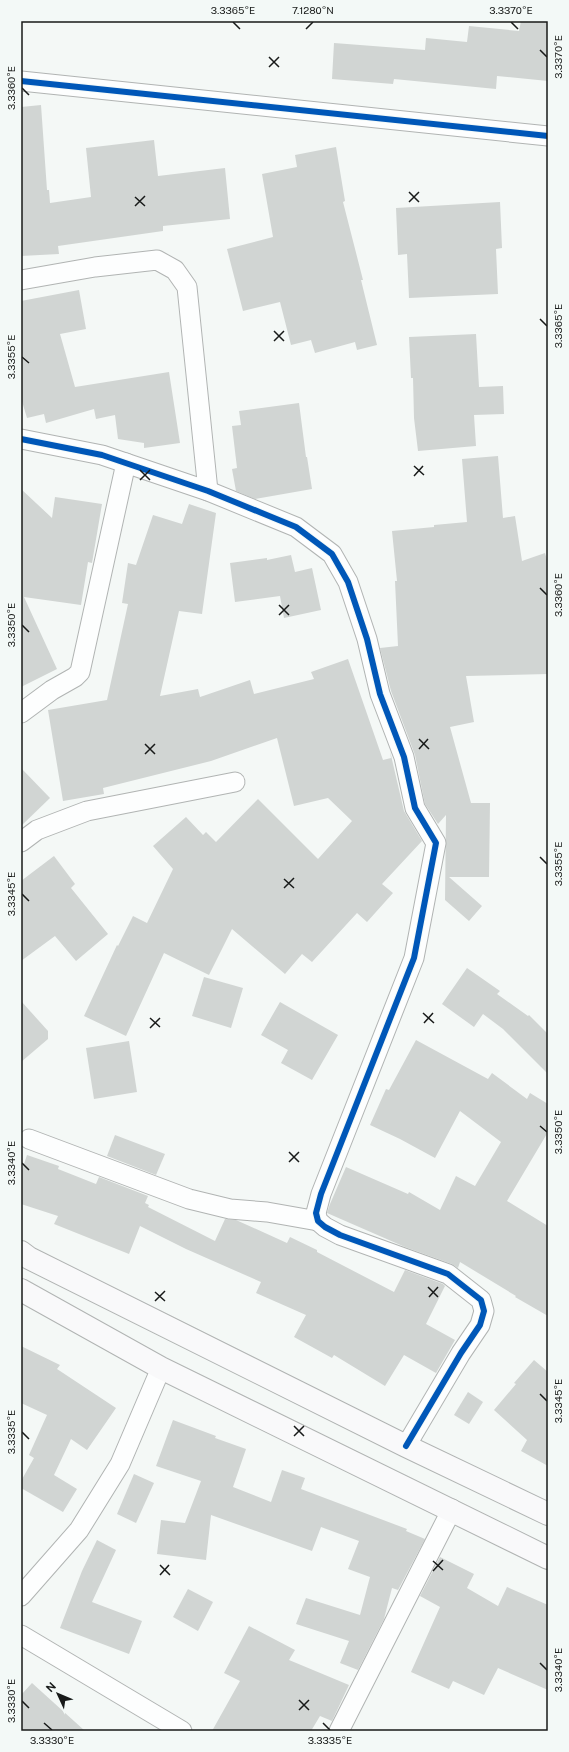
<svg xmlns="http://www.w3.org/2000/svg" width="569" height="1752" font-family="'Public Sans',sans-serif">
  <style>
    .building { fill: #d1d5d3 }
    .lines { fill: none; stroke-linecap: round; stroke-linejoin: round }
    .minor-casing { stroke: #b1b4b3; stroke-width: 21 }
    .secondary-casing { stroke: #b1b4b3; stroke-width: 24 }
    .minor { stroke: #fdfefe; stroke-width: 19 }
    .secondary { stroke: #f9f9fa; stroke-width: 22 }
    .cycleway-casing { stroke: #f3f9f7; stroke-width: 8 }
    .cycleway { stroke: #0057b8; stroke-width: 6 }
    .ticks { fill: none; stroke: #181a19; stroke-width: 1.5 }
    .neatline { fill: none; stroke: #181a19; stroke-width: 1.5 }
    .ticks-label { font-size: 10px; text-anchor: middle; fill: #181a19 }
  </style>
  <rect width="100%" height="100%" fill="#f4f8f6"/>
  <g class="building">
    <polygon points="521,21 548,21 548,81 497,76 496,89 394,79 393,84 332,79 334,43 425,50 426,38 467,42 469,26 519,31"/>
    <polygon points="41,105 47,190 49,190 50,203 91,197 86,148 154,140 158,176 225,168 230,219 163,226 163,231 58,246 59,254 21,256 21,107"/>
    <polygon points="336,147 345,201 343,202 363,280 361,280 377,345 357,350 355,342 315,353 311,340 291,345 280,302 243,311 227,249 273,237 262,174 297,167 295,155"/>
    <polygon points="500,202 502,248 496,249 498,294 409,298 407,254 398,255 396,208"/>
    <polygon points="79,290 86,329 60,334 75,387 169,372 180,443 144,448 144,443 118,439 115,415 96,419 94,409 46,423 44,414 27,418 21,398 21,301"/>
    <polygon points="476,334 479,387 503,386 504,414 474,415 476,446 418,451 414,418 413,378 411,378 409,337"/>
    <polygon points="299,403 306,457 307,457 312,489 255,499 236,491 232,469 237,468 232,426 241,425 239,411"/>
    <polygon points="498,456 503,518 515,516 522,561 545,553 548,563 548,674 466,676 474,722 450,727 471,803 490,803 489,877 449,877 482,906 469,921 445,900 446,815 438,824 425,804 415,755 391,691 380,648 398,646 395,581 397,581 392,531 434,527 434,525 467,522 462,459"/>
    <polygon points="21,489 52,518 55,497 102,504 92,563 88,562 81,605 24,597 57,669 21,687"/>
    <polygon points="189,504 216,513 202,614 179,611 160,696 198,689 200,697 250,680 254,694 314,679 311,672 348,659 383,760 391,758 390,751 404,811 422,841 382,884 393,893 367,922 357,913 312,962 302,954 285,974 232,929 209,975 164,953 126,1036 84,1016 117,945 118,946 133,916 147,923 173,869 153,846 186,817 203,835 206,832 216,842 258,799 318,859 352,821 328,798 294,806 277,738 211,761 103,788 104,794 63,801 48,710 107,700 128,604 122,603 128,563 136,565 153,515 182,524"/>
    <polygon points="291,555 295,572 312,568 321,610 284,618 280,596 235,602 230,563 267,558 267,560"/>
    <polygon points="21,768 50,798 21,826"/>
    <polygon points="54,856 75,884 71,888 108,934 76,961 55,936 21,961 21,881"/>
    <polygon points="467,968 500,991 497,994 528,1016 529,1015 548,1034 548,1074 503,1029 483,1014 474,1027 442,1004"/>
    <polygon points="204,977 243,988 231,1028 192,1016"/>
    <polygon points="21,1001 48,1031 48,1039 21,1062"/>
    <polygon points="280,1002 338,1035 312,1080 281,1063 288,1050 261,1035"/>
    <polygon points="416,1040 488,1079 492,1073 527,1099 530,1093 548,1104 548,1132 507,1201 548,1226 548,1316 515,1297 516,1296 460,1262 458,1268 452,1264 405,1247 327,1213 330,1204 346,1167 408,1194 409,1192 440,1210 456,1176 475,1186 501,1142 460,1111 435,1158 400,1139 370,1125 386,1089 389,1090"/>
    <polygon points="129,1041 137,1092 94,1099 86,1048"/>
    <polygon points="115,1135 165,1154 156,1175 107,1156"/>
    <polygon points="27,1155 59,1166 58,1169 96,1184 99,1177 148,1196 145,1203 149,1205 148,1207 215,1241 225,1219 236,1220 287,1243 290,1237 317,1250 317,1252 394,1292 405,1270 443,1284 445,1286 426,1324 455,1340 436,1373 404,1355 385,1386 334,1355 332,1358 294,1337 306,1315 256,1293 261,1282 186,1249 140,1226 129,1254 54,1224 58,1216 21,1204 21,1173"/>
    <polygon points="21,1346 60,1365 57,1369 116,1408 87,1450 71,1439 54,1475 77,1489 63,1512 21,1488 21,1481 34,1458 29,1455 47,1415 21,1403"/>
    <polygon points="534,1360 548,1372 548,1466 521,1451 527,1440 494,1410 516,1384 514,1383"/>
    <polygon points="468,1392 483,1402 469,1424 454,1415"/>
    <polygon points="173,1420 216,1436 215,1438 246,1449 233,1487 271,1502 282,1470 305,1478 301,1489 407,1529 406,1531 425,1539 398,1590 392,1588 384,1619 358,1670 340,1663 349,1641 296,1624 306,1598 360,1615 370,1577 348,1569 359,1541 321,1527 312,1551 211,1515 206,1560 157,1554 161,1520 185,1523 201,1481 156,1466"/>
    <polygon points="134,1474 154,1483 136,1523 117,1514"/>
    <polygon points="97,1540 116,1550 92,1602 142,1621 129,1654 60,1628 82,1571"/>
    <polygon points="440,1557 474,1574 467,1588 498,1606 507,1587 548,1605 548,1690 498,1668 484,1695 453,1681 449,1689 411,1672 440,1607 420,1596"/>
    <polygon points="188,1589 213,1602 198,1631 173,1617"/>
    <polygon points="249,1626 295,1650 289,1660 349,1685 332,1721 320,1716 311,1731 212,1731 240,1681 224,1673"/>
    <polygon points="32,1683 85,1731 21,1731 21,1695"/>
  </g>
  <g class="lines">
    <g class="minor-casing">
      <g id="minor">
        <polyline points="21,81 548,136"/>
        <polyline points="21,280 95,267 157,260 175,270 187,287 208,491"/>
        <polyline points="21,439 102,455 208,491 296,527 332,554 348,582 367,639 380,694 404,757 415,808 436,843 414,958 321,1194 316,1213 318,1221 325,1227 340,1235 448,1274 481,1300 484,1311 480,1325 461,1353 406,1446"/>
        <polyline points="21,713 52,690 75,677 80,672 126,463"/>
        <polyline points="21,842 37,830 87,811 235,782"/>
        <polyline points="29,1139 189,1199 230,1209 267,1212 318,1221"/>
        <polyline points="21,1596 79,1530 120,1464 161,1368"/>
        <polyline points="21,1635 182,1731"/>
        <polyline points="339,1731 452,1509"/>
      </g>
    </g>
    <g class="secondary-casing">
      <g id="secondary">
        <polyline points="21,1252 29,1258 406,1446 548,1514"/>
        <polyline points="21,1290 161,1368 548,1558"/>
      </g>
    </g>
    <use href="#minor" class="minor"/>
    <use href="#secondary" class="secondary"/>
    <g class="cycleway-casing">
      <g id="cycleway">
        <polyline points="21,81 548,136"/>
        <polyline points="21,439 102,455 208,491 296,527 332,554 348,582 367,639 380,694 404,757 415,808 436,843 414,958 321,1194 316,1213 318,1221 325,1227 340,1235 448,1274 481,1300 484,1311 480,1325 461,1353 406,1446"/>
      </g>
    </g>
    <use href="#cycleway" class="cycleway"/>
  </g>
  <path class="ticks" d="M233,22L240,29M511,22L518,29M306,29L313,22M540,50L547,57M269,57L279,67M269,67L279,57M22,88L29,95M409,192L419,202M135,197L145,206M409,202L419,192M135,206L145,196M540,319L547,326M274,331L284,341M274,341L284,331M22,357L29,363M414,466L424,475M140,470L150,480M414,476L423,466M140,480L150,470M540,588L547,595M279,605L289,615M279,615L289,605M22,625L29,632M419,739L429,749M145,744L155,754M419,749L428,739M145,754L155,744M540,857L547,864M284,879L294,888M284,888L294,878M22,894L29,901M423,1013L434,1023M150,1018L160,1027M424,1023L433,1013M150,1028L160,1018M540,1126L547,1132M289,1152L299,1162M289,1162L299,1152M22,1163L29,1170M428,1287L438,1297M155,1292L165,1301M429,1297L438,1287M155,1301L165,1291M540,1394L547,1401M294,1426L304,1436M22,1432L29,1439M294,1436L304,1426M433,1561L443,1570M160,1565L170,1575M433,1571L443,1560M160,1575L169,1565M540,1663L547,1670M299,1700L309,1710M22,1701L29,1708M299,1710L309,1700M44,1723L52,1730M323,1723L330,1730"/>
  <rect width="569" height="1752" fill="none" stroke="#f3f9f7" stroke-width="44"/>
  <g transform="translate(58 1694) rotate(314)" stroke="#f3f9f7" stroke-width="3" paint-order="stroke">
  <path d="M0-3L7 15L0 10L-7 15Z" fill="#181a19"/>
  <text y="-6" font-size="11" font-weight="bold" text-anchor="middle" fill="#181a19">N</text>
  </g>
  <rect x="22" y="22" width="525" height="1708" class="neatline"/>
  <g class="ticks-label">
    <text x="233" y="14">3.3365°E</text>
    <text x="313" y="14">7.1280°N</text>
    <text x="511" y="14">3.3370°E</text>
    <text transform="translate(558 57) rotate(-90)" y="4">3.3370°E</text>
    <text transform="translate(11 88) rotate(-90)" y="4">3.3360°E</text>
    <text transform="translate(558 326) rotate(-90)" y="4">3.3365°E</text>
    <text transform="translate(11 357) rotate(-90)" y="4">3.3355°E</text>
    <text transform="translate(558 595) rotate(-90)" y="4">3.3360°E</text>
    <text transform="translate(11 625) rotate(-90)" y="4">3.3350°E</text>
    <text transform="translate(558 864) rotate(-90)" y="4">3.3355°E</text>
    <text transform="translate(11 894) rotate(-90)" y="4">3.3345°E</text>
    <text transform="translate(558 1132) rotate(-90)" y="4">3.3350°E</text>
    <text transform="translate(11 1163) rotate(-90)" y="4">3.3340°E</text>
    <text transform="translate(558 1401) rotate(-90)" y="4">3.3345°E</text>
    <text transform="translate(11 1432) rotate(-90)" y="4">3.3335°E</text>
    <text transform="translate(558 1670) rotate(-90)" y="4">3.3340°E</text>
    <text transform="translate(11 1701) rotate(-90)" y="4">3.3330°E</text>
    <text x="52" y="1744">3.3330°E</text>
    <text x="330" y="1744">3.3335°E</text>
  </g>
</svg>
